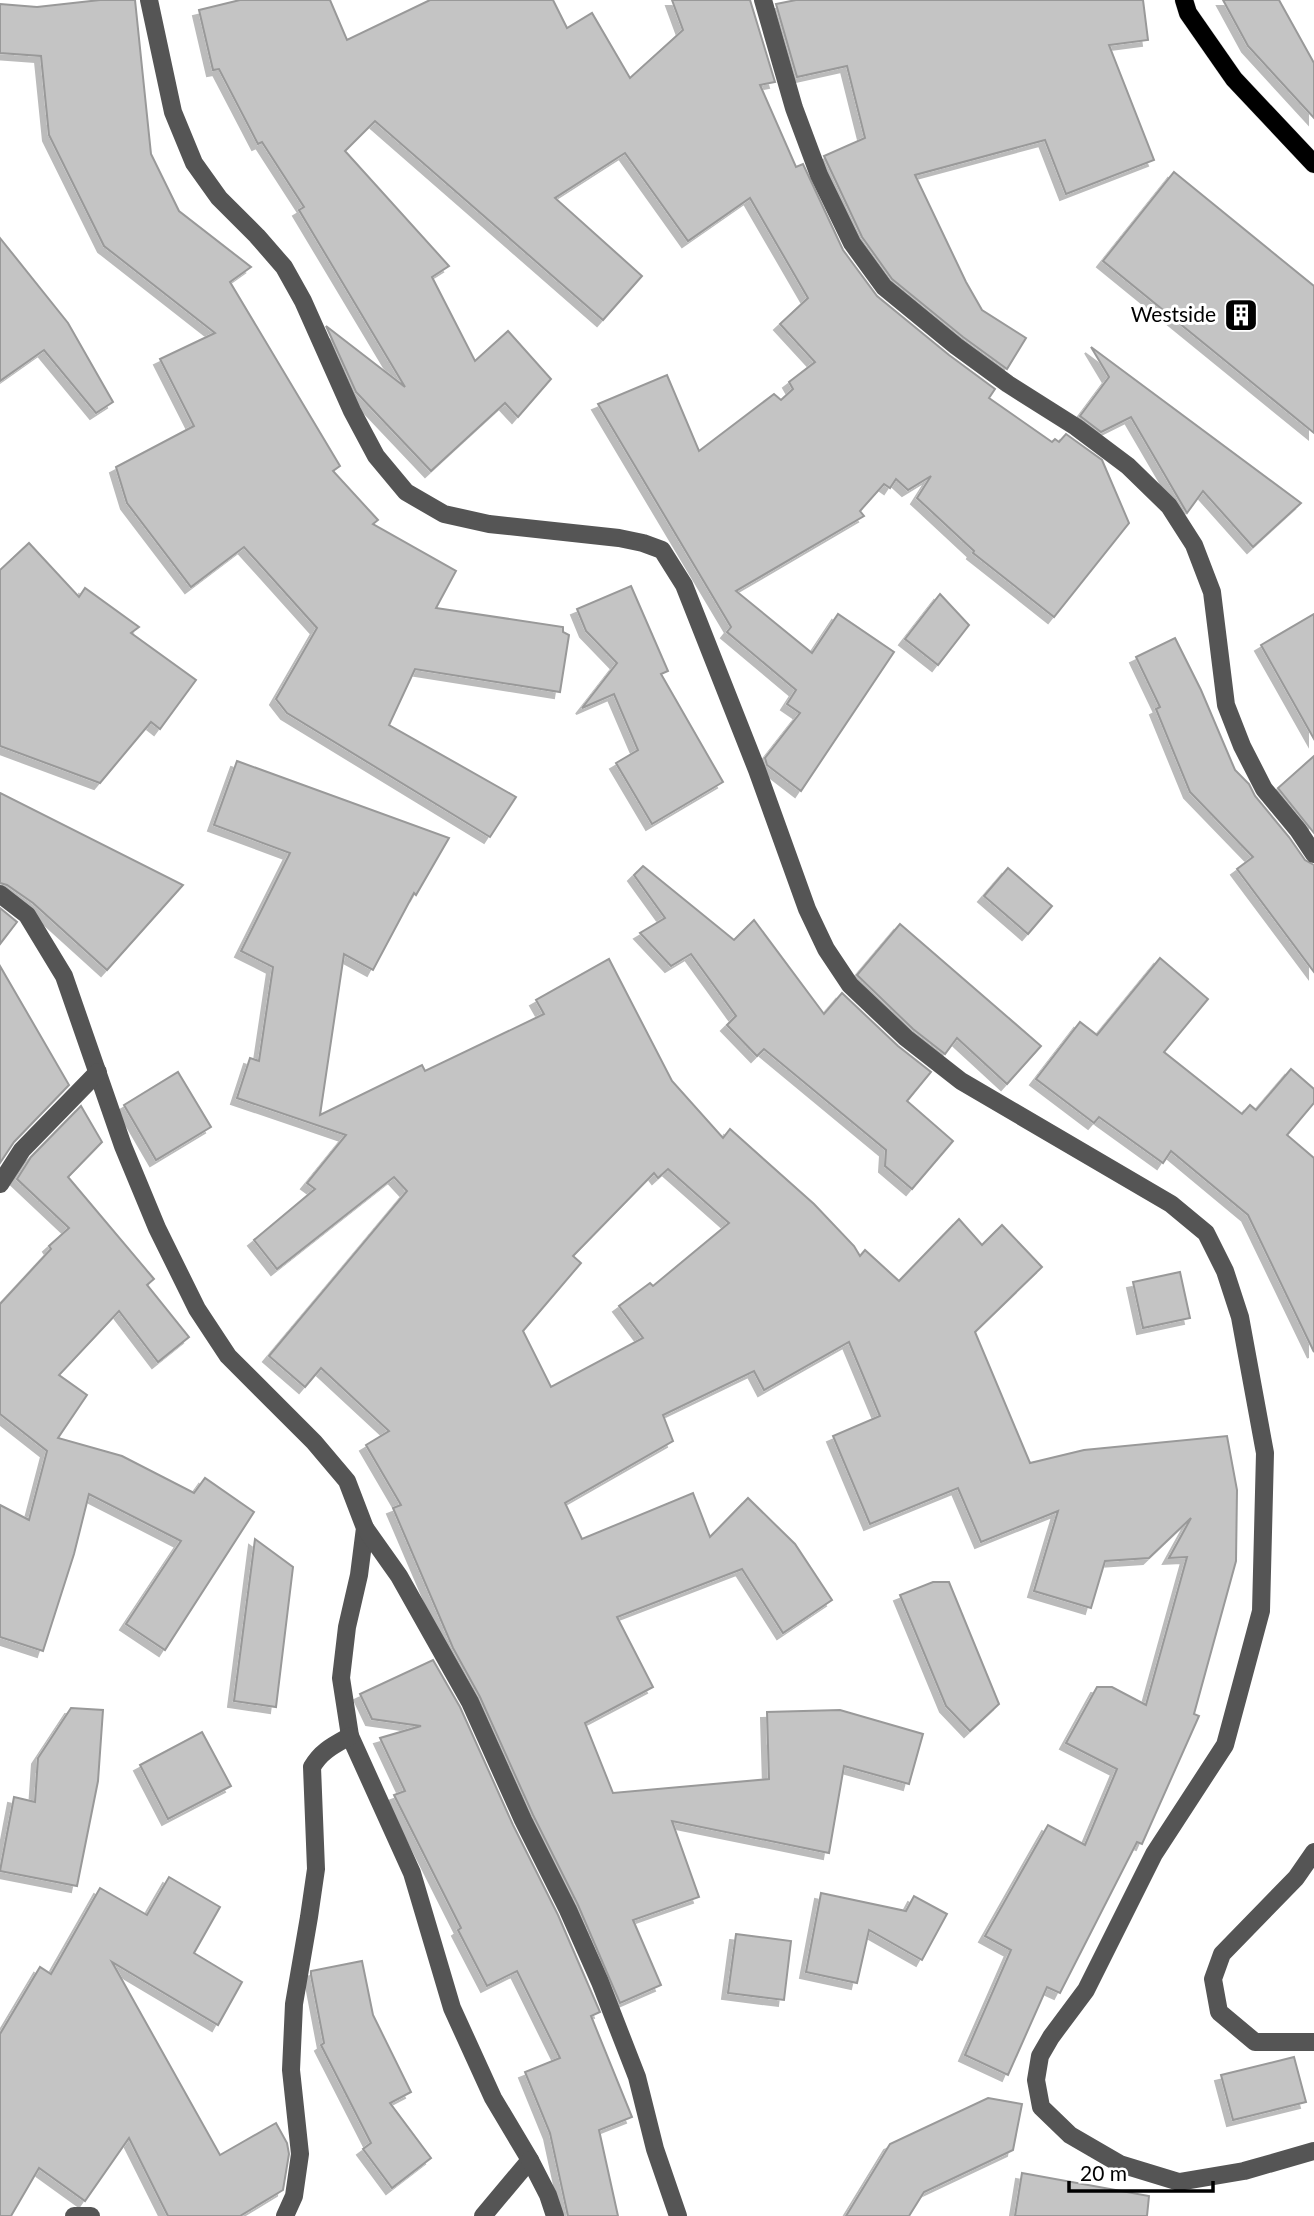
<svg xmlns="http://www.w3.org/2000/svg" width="1314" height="2216" font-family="Lato,sans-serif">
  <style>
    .building { fill: #c4c4c4; stroke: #999; stroke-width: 2; fill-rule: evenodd; filter: url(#shadow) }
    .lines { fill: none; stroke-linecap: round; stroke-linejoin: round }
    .major-casing { stroke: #dbdbdb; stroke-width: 19 }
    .minor { stroke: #555; stroke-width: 18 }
    .major { stroke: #000; stroke-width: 18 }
    .labels { text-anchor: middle; stroke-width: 6; stroke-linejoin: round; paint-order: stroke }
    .poi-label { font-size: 21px; fill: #000; stroke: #fff; text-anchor: end }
  </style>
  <defs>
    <filter id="shadow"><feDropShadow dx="-6" dy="6" stdDeviation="0" flood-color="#0004"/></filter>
  </defs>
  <rect width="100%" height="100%" fill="#fff"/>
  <g class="building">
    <polygon points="100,0 135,0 151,154 179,211 251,267 230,282 340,466 333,471 378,520 373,524 456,571 436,608 563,627 563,632 569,635 560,692 415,669 389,725 516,797 490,837 287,713 276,699 317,628 244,547 191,587 127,503 116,467 194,426 160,359 215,333 104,246 49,135 41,56 0,53 0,4 37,7"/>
    <polygon points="240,0 330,0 347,40 430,0 553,0 567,28 592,13 630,78 683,30 672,0 750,0 775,82 760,85 796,167 803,164 843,250 877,296 949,355 995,389 989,398 1052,442 1055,439 1059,442 1066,434 1102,460 1129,523 1054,617 973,553 974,551 917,498 931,476 908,490 896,479 890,488 884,484 860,511 864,516 736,591 812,653 838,614 894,652 801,791 767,765 765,758 800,713 787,704 796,690 727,632 731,627 598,404 667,375 699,451 774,394 781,400 793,389 789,382 815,362 780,324 808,298 750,198 688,241 625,153 555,198 642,276 603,320 375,121 345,151 449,266 432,277 475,361 508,331 551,379 518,417 505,403 431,471 356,392 326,326 405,387 299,210 304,207 262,142 258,144 219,69 213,70 199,10"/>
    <polygon points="796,0 1143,0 1148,40 1109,45 1154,160 1066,194 1045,140 915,175 966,282 982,310 1026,338 1007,369 963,337 892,279 862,237 824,156 865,138 847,66 797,77 776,4"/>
    <polygon points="1223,0 1279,0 1314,63 1314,118 1248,46"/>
    <polygon points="1174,172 1314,286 1314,433 1103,261"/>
    <polygon points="0,238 68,323 113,402 96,413 44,350 0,381"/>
    <polygon points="1091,347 1301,503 1253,547 1203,491 1187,513 1131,417 1101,432 1080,416 1109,377"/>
    <polygon points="29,543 79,597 85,588 139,627 131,633 196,680 160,729 151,722 100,783 0,746 0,570"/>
    <polygon points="631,586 668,671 661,674 723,782 652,824 616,763 638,750 614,694 582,708 617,663 586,631 577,609"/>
    <polygon points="940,594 969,625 938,665 905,639"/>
    <polygon points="1314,614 1314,739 1261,645"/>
    <polygon points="1175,638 1201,690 1235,770 1249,784 1255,796 1289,837 1305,860 1314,865 1314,972 1237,869 1253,857 1190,792 1156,709 1160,707 1136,657"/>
    <polygon points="1314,756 1314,833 1278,788"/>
    <path d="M237,761L449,838L416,895L414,893L373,970L344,954L320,1115L422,1065L425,1071L544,1014L536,1000L609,959L672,1081L723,1138L730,1129L814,1204L854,1246L860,1256L865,1250L899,1281L959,1219L982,1245L1002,1225L1042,1267L975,1332L1030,1463L1084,1450L1227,1436L1237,1490L1236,1561L1194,1714L1199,1716L1142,1844L1137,1842L1060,1993L1047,1987L1008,2075L965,2055L1011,1950L985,1936L1048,1825L1085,1845L1117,1769L1066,1743L1097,1687H1112L1146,1705L1187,1557L1169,1558L1191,1518L1149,1558L1105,1561L1091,1608L1034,1591L1058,1511L981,1542L958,1488L870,1524L833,1436L880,1416L849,1342L764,1390L754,1371L663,1415L673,1441L565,1503L582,1539L693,1493L710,1537L748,1498L795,1544L832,1600L783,1633L742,1569L617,1617L653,1687L585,1723L613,1793L769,1779L767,1712L840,1710L923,1734L909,1784L844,1766L829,1853L672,1821L699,1897L633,1920L661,1985L620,2003L578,1905L533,1815L480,1697L453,1648L393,1508L401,1505L366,1445L389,1431L321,1368L305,1387L269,1356L407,1191L394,1177L277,1269L254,1240L315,1189L307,1183L346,1135L237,1098L250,1058L259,1061L273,967L241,951L290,853L214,825ZM668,1169L729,1223L653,1286L650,1283L619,1306L643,1338L551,1387L523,1331L581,1263L573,1256L654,1173L658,1178Z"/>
    <polygon points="0,793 183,885 107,970 33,903 7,885 0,883"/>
    <polygon points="643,866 734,940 754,920 824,1014 842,993 898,1046 931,1072 907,1101 953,1141 912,1189 885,1166 886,1150 764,1049 757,1056 727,1025 736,1016 691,954 671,966 640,933 665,918 634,875"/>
    <polygon points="1008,868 1052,906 1028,934 984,896"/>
    <polygon points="0,908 17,922 0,944"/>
    <polygon points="900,924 1041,1046 1007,1084 957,1038 945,1054 913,1029 857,975"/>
    <polygon points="1160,958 1208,999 1164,1052 1242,1114 1250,1105 1256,1110 1291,1069 1314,1089 1314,1103 1287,1135 1314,1158 1314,1352 1248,1215 1171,1151 1163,1163 1099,1117 1094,1123 1036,1079 1080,1022 1097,1035"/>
    <polygon points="0,966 69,1085 14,1142 0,1163"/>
    <polygon points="178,1072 211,1127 156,1160 124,1105"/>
    <polygon points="81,1106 102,1142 68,1177 154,1279 147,1285 189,1337 158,1362 119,1311 59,1375 87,1395 58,1438 122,1456 194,1493 205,1478 254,1512 165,1650 126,1624 181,1541 89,1494 74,1554 43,1651 0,1637 0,1505 29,1520 47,1451 0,1414 0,1304 51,1249 49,1246 69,1228 17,1179 31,1157"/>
    <polygon points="1180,1272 1190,1318 1143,1328 1133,1282"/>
    <polygon points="255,1539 293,1567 276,1707 234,1701"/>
    <polygon points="933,1582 949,1582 999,1704 970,1731 946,1706 900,1595"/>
    <polygon points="433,1660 460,1707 513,1825 558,1915 600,2012 591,2016 632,2117 599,2130 618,2216 568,2216 550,2133 525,2072 560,2058 517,1971 487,1986 458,1930 461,1928 394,1795 405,1791 380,1738 421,1726 372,1719 360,1694"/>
    <polygon points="71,1708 103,1710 98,1781 77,1886 0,1871 14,1797 35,1802 38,1758"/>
    <polygon points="202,1732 231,1786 168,1819 140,1765"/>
    <polygon points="169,1877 220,1907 194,1953 242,1982 218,2025 112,1962 220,2155 276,2123 287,2143 289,2154 283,2190 240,2216 168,2216 129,2138 85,2201 39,2168 11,2216 0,2216 0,2034 40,1967 51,1974 100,1888 147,1915"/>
    <polygon points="821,1893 906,1911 914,1896 947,1914 922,1960 869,1930 857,1983 806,1972"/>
    <polygon points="736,1934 791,1941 784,2000 728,1993"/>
    <polygon points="362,1961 373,2015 411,2092 390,2103 431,2158 392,2188 363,2149 371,2143 321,2045 324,2043 311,1975 311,1971"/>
    <polygon points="1294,2057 1306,2102 1233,2120 1221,2075"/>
    <polygon points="988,2098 1022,2104 1013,2150 924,2192 909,2216 846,2216 890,2144"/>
    <polygon points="1022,2173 1149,2196 1147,2216 1015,2216"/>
  </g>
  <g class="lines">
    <g class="major-casing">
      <polyline id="major" points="1184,0 1188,13 1234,79 1314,164"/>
    </g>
    <g class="minor">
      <polyline points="149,0 173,112 194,163 219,198 257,236 284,267 303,301 352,411 376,456 406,492 444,514 489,524 619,538 643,543 662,550 684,585 757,770 807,909 826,949 850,985 906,1038 961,1081 1171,1204 1206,1233 1225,1271 1240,1317 1265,1453 1261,1611 1225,1745 1154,1854 1086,1990 1051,2037 1040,2056 1036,2080 1041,2107 1070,2135 1120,2164 1179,2182 1244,2171 1314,2151"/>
      <polyline points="763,0 794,108 819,175 852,243 884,287 956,346 1008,384 1076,427 1128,466 1169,506 1194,545 1212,592 1226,705 1242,746 1264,789 1298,830 1314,854"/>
      <polyline points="0,894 27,915 64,976 123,1146 157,1228 197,1309 228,1356 314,1442 347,1481 365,1528 359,1575 347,1627 341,1678 350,1736 412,1873 452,2008 493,2098 530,2160 483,2216"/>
      <polyline points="0,1184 22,1150 98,1072"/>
      <polyline points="365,1528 399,1576 470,1702 523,1820 568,1910 600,1982 637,2077 655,2149 678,2216"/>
      <polyline points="1314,1852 1296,1878 1222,1954 1213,1979 1219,2012 1255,2042 1314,2042"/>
      <polyline points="530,2160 548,2195 555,2216"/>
      <polyline points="74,2216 91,2216"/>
      <path d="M285,2216L294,2196L300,2154L291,2070L294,2004L309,1917L316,1869L312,1767C321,1751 334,1745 350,1736"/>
    </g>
    <use href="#major" class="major"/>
  </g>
  <defs>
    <g id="building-square" transform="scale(1.75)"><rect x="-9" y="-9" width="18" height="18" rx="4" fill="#000" stroke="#fff"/><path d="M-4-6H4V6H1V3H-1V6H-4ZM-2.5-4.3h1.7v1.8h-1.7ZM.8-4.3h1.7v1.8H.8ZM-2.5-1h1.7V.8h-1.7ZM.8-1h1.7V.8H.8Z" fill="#fff"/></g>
  </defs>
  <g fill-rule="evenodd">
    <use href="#building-square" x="1241" y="315"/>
  </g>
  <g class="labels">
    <g class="poi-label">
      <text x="1216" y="322">Westside</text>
    </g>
  </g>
  <path d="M1069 2181v10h144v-10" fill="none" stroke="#000000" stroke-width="3.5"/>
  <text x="1080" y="2181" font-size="21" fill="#000000" stroke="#ffffff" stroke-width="5" paint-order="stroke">20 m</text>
</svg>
